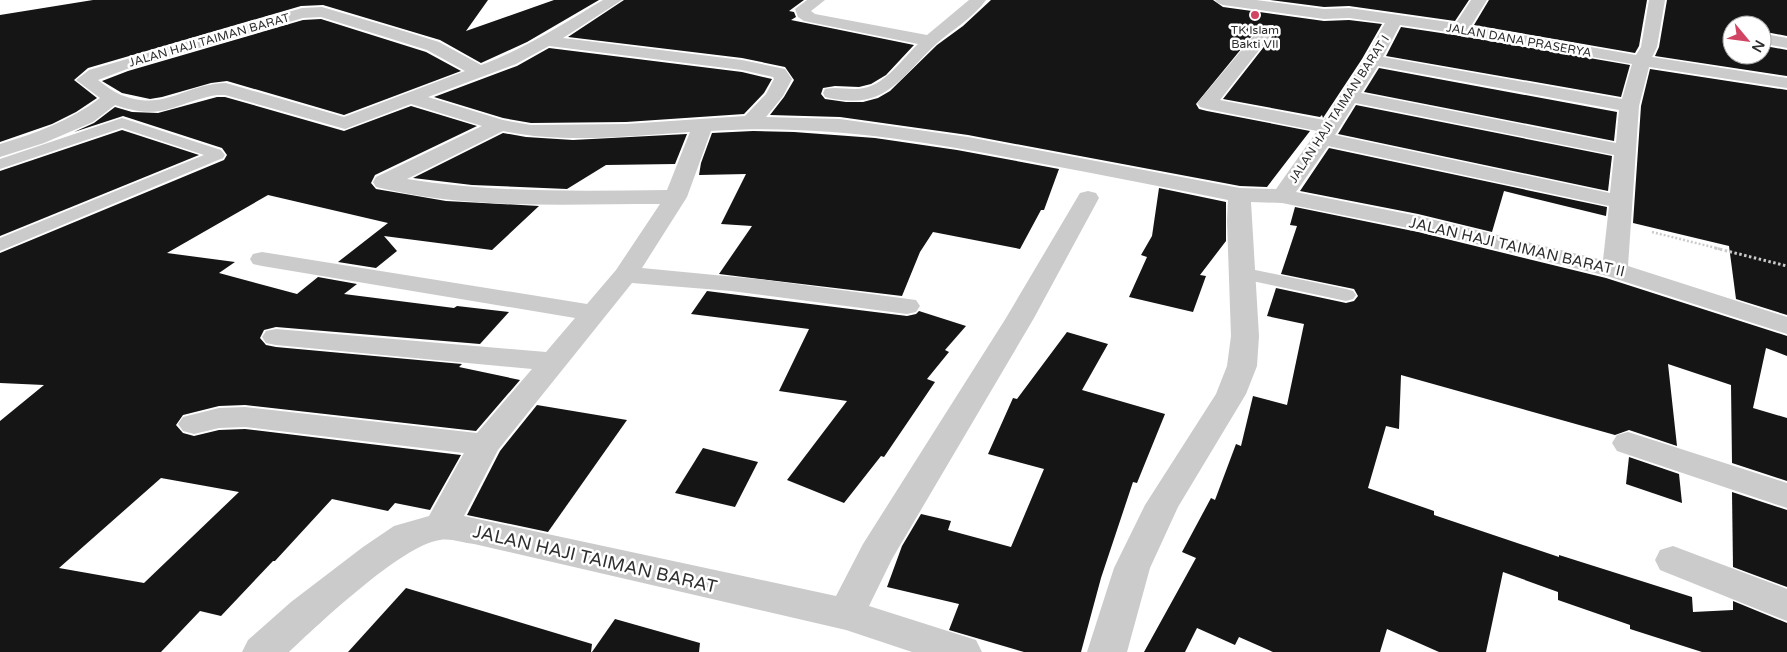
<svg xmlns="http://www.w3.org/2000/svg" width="1787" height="652" font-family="'Varela Round',sans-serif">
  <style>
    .building { fill: #151515; fill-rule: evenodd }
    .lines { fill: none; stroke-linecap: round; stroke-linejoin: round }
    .path-far1 { stroke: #cbcbcb; stroke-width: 2.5; stroke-dasharray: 2 2; stroke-linecap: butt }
    .path { stroke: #cbcbcb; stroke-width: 3; stroke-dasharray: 2.5 2.5; stroke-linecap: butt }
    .service { fill: #cbcbcb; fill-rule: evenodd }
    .minor { fill: #cbcbcb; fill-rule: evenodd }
    .poi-dot { fill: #d14463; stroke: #fff; stroke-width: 2 }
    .labels { text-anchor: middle; stroke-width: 5; stroke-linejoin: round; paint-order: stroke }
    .far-poi-label { font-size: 12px; fill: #2e2e2e; stroke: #fff }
    .far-street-label { font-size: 12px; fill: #2e2e2e; stroke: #fff }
    .street-label { font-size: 15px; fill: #2e2e2e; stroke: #fff }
    .near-street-label { font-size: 18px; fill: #2e2e2e; stroke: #fff }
  </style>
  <rect width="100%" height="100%" fill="#fff"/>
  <g class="building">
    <polygon points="93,0 488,0 466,31 554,0 599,0 527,42 481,63 440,40 323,5 301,6 88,68 74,80 97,98 76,112 52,124 0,142 0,15"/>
    <polygon points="624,0 804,0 789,11 794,12 796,17 791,20 914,45 886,75 871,84 859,87 835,86 823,88 821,94 825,99 846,102 863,102 878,98 890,91 937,45 963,26 991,0 1213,0 1223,7 1324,21 1349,20 1382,24 1362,59 1323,118 1322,115 1320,117 1223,99 1277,30 1273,25 1260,26 1196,104 1199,109 1207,111 1310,131 1267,187 1240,186 968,135 840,117 770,115 784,97 794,80 785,67 742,58 568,37"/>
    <polygon points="1270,0 1469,0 1455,21 1349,6 1324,7"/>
    <polygon points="1489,0 1647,0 1639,46 1635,53 1474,25"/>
    <polygon points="1667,0 1787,0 1787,36 1771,33 1765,34 1762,38 1762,25 1732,25 1732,55 1762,55 1762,42 1765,46 1787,50 1787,76 1655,56 1659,47"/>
    <polygon points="321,19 426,52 461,71 344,115 227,81 211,83 162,97 150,99 122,93 102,81 128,71 303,20"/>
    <polygon points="1401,27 1461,36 1630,65 1621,97 1386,56"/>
    <polygon points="549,48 742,72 772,79 764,93 744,114 626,122 531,123 503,118 434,97 517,66"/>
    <polygon points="1379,68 1617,112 1614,141 1364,92"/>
    <polygon points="1650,69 1787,90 1787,315 1736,299 1729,246 1633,223 1641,106"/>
    <path d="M217,97H225L344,131L411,106L477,126L375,175L371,183L376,189L446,201L539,206L492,250L384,236L397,251L376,268L338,262L388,223L268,195L167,253L235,262L219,273L297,294L318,277L357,284L344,294L454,308L457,306L509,312L480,344L276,327L264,330L260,338L266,345L276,347L462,364L459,367L520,380L476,431L245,405L219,406L183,415L176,425L183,433L194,436L219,430L245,429L461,455L430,510L395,503L388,511L332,499L275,561H273L221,616L200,611L161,652H0V421L44,385L0,383V253L224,160L227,155L222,148L123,116L74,132L94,123L115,107L132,112L158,113ZM161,478L239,492L144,583L59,568Z"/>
    <polygon points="1356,105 1612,156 1608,191 1338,134"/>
    <polygon points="122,130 199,155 0,236 0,171"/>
    <polygon points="753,131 794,132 875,138 957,150 1059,169 1044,210 1041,210 1020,249 933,232 920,252 902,296 719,274 752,226 721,224 746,174 699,175 701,163 712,133"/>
    <polygon points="503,133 526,137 573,140 687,134 675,164 606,165 567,189 472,185 413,178"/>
    <polygon points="1329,148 1607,207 1606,216 1504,191 1492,232 1418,214 1300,191"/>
    <polygon points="1159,188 1226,202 1226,241 1200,275 1206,276 1193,312 1129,297 1147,257 1141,255 1152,236"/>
    <polygon points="1295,207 1418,232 1606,278 1787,336 1787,356 1766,348 1753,408 1787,418 1787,481 1732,463 1731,385 1668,364 1677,446 1629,430 1615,435 1401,375 1399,429 1386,426 1368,488 1434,511 1434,515 1559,557 1559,555 1692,597 1693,612 1733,610 1733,601 1787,623 1787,652 1702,652 1630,629 1630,625 1558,600 1558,592 1503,572 1486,652 1439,652 1387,629 1380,652 1273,652 1239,637 1235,645 1197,628 1185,652 1144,652 1196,558 1182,552 1211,498 1215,500 1236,444 1241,446 1253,396 1287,405 1304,324 1267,316 1276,288 1346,303 1354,301 1358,296 1354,289 1281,274 1297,226 1290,225"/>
    <polygon points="707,291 907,316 916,314 919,311 966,326 945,350 949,352 927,379 935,382 884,457 881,456 844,503 787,480 847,401 779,391 809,329 691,314"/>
    <polygon points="1067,332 1108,344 1082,390 1165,414 1137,483 1133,482 1101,578 1081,652 1024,652 949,630 959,604 887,587 902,546 921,514 951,521 948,530 1011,547 1044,469 988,454 1013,398 1017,399"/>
    <polygon points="537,405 627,420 548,532 467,515 500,451"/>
    <polygon points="703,448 758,462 735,507 675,493"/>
    <polygon points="1629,457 1679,474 1682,503 1626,484"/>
    <polygon points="1732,492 1787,510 1787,587 1733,567"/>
    <polygon points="406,588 592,644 591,652 348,652"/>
    <polygon points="615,619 700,643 699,652 592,652"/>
  </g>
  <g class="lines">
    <polyline class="path-far1" points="1652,232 1720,249"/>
    <polyline class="path" points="1715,248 1787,266"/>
    <g class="service">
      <polygon points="122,118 221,150 225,155 223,158 0,251 0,238 204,155 122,128 0,169 0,159"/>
      <polygon points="1241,267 1346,289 1353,291 1356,295 1353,299 1346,301 1234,277 1231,273 1234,269"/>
    </g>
    <g class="minor">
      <path d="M603,0H622L563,38L742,60L785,69L792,79L783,96L766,117L840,119L968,137L1240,188L1276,189L1317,131L1207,109L1200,107L1197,103L1261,27H1273L1275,30L1220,100L1324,120L1364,60L1385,23L1349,18L1324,19L1223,5L1218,3L1215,0H1256L1324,9L1349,8L1456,23L1471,0H1487L1471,26L1636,55L1641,47L1649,0H1665L1657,47L1652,57L1787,78V88L1649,67L1639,106L1628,266L1787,317V334L1607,276L1418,230L1282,203L1251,202L1259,336L1257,366L1246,394L1178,507L1150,568L1127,652H1087L1114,568L1145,505L1216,394L1227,366L1231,336L1227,221L1228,200C1165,187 1102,175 1038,163C930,142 822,123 711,131L687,197L642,268L766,280L916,300L920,306L916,312L907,314L731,291L632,283L498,450L464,516L836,596L863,544L1006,318L1077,198L1080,193L1088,191L1096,193L1099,198L1034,318L892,559L869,606L976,640L982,652H912L846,630L474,544C464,543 450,538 440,540C402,545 319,624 289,652H242L248,640L291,602L363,547L394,526L429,516L464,453L245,427L219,428L194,434L183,431L178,424L183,417L219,408L245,407L477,433L532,369L276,345L266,343L262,337L266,331L276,329L546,352L575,318L262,266L253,264L250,259L253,254L262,252L587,304L616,270L660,204C566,204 469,210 376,187L373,182L376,177L482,126L411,104L345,129L225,95H217C172,103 165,122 115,105L93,122L44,143L0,157V144C36,133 70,121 100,98L76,80L89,70L302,8L322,7L407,32L439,42L481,65C524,49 563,24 603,0ZM321,17L427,50L465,71L344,117L226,83C183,84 166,112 121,95C112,91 105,85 98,80L127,69L303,18ZM1400,25L1461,34L1632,64L1622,99L1383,57ZM549,46L742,70L773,77L774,79L766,94L745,116L626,124L531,125L503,120L428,97L516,64ZM1378,66L1619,110L1616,143L1361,93ZM1355,103L1614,155L1610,193L1335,135ZM503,131C564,144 628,136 690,132L667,190C580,191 494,193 407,179ZM1328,146L1609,206L1603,260L1418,216L1296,192Z"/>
      <path d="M807,0H825L811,11L815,14L927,35L969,0H986C974,17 952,30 936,44C899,79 885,112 825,97L823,93L825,89C838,86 852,91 864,88C886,84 903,58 918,44L804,21L798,17L795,9Z"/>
      <polygon points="1771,35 1787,38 1787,48 1765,44 1763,40 1765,36"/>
      <polygon points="1628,432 1787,483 1787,508 1617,451 1612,443 1617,435"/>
      <polygon points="1673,546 1787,589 1787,621 1660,570 1655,560 1660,550"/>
    </g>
  </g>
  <circle class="poi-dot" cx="1255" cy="15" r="5"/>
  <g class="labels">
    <g class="far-poi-label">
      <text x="1255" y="34">TK Islam<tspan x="1255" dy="14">Bakti VII</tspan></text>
    </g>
    <g class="far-street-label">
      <text transform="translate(209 40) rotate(-16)" y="4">JALAN HAJI TAIMAN BARAT</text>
      <text transform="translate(1519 40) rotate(10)" y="4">JALAN DANA PRASERYA</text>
      <text transform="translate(1339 109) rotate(-57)" y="4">JALAN HAJI TAIMAN BARAT I</text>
    </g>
    <g class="street-label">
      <text transform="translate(1517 247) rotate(13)" y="5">JALAN HAJI TAIMAN BARAT II</text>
    </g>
    <g class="near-street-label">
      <text transform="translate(595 559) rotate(13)" y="6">JALAN HAJI TAIMAN BARAT</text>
    </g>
  </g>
  <g transform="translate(1747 40) rotate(119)"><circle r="24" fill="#ffffff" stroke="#ababab"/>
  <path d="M0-4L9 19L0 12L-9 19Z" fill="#d14463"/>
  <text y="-8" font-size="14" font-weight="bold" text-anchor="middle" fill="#2e2e2e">N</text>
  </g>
</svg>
